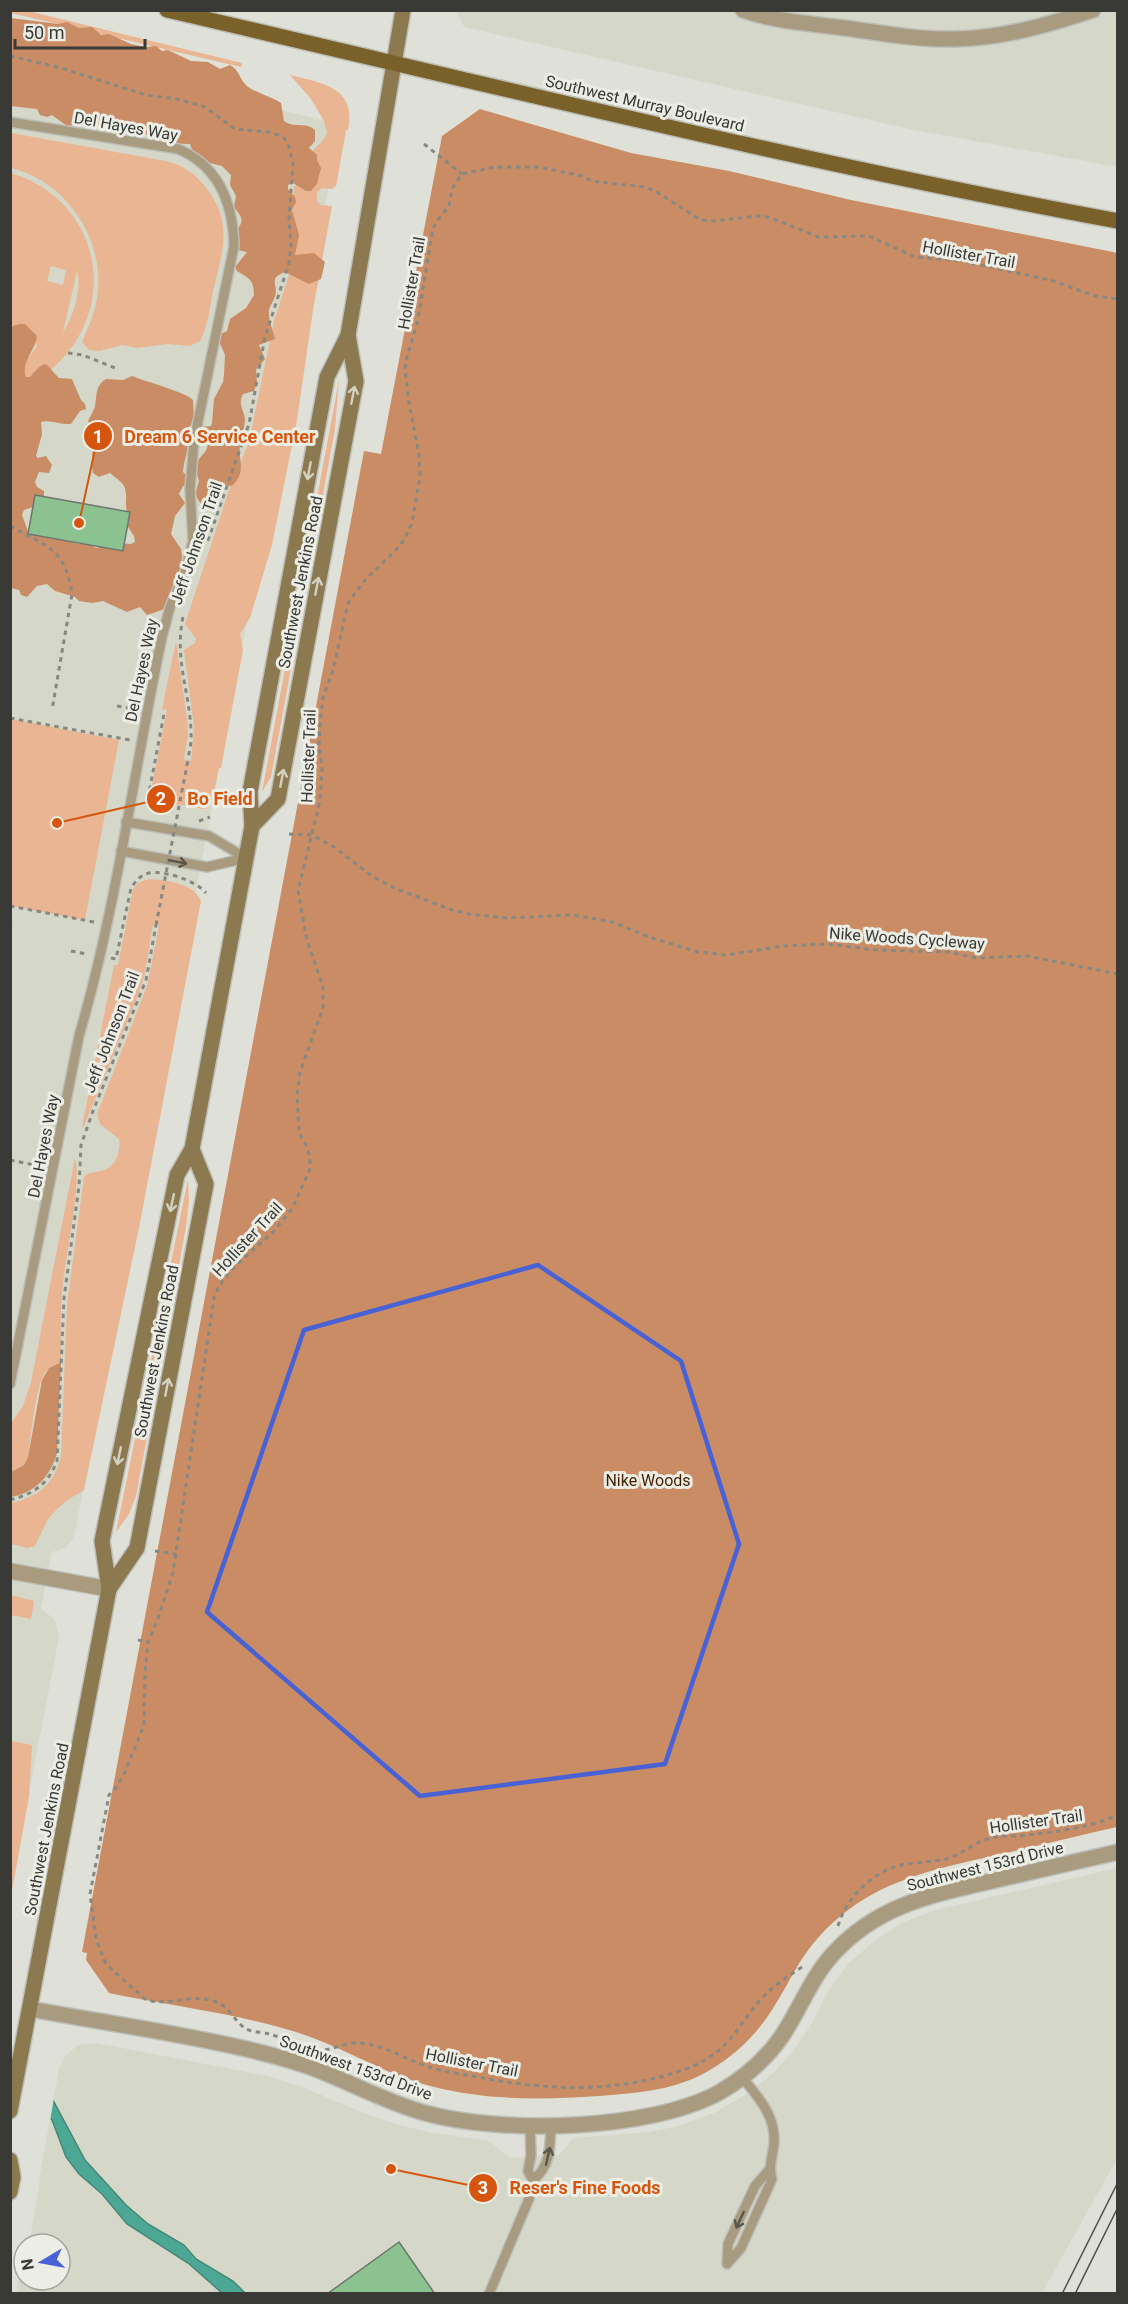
<svg xmlns="http://www.w3.org/2000/svg" width="1128" height="2304" font-family="Roboto,sans-serif">
  <style>
    .built { fill: #d5d8c8 }
    .green { fill: #eab592; fill-rule: evenodd }
    .forest { fill: #c98c64 }
    .water { fill: #4ca895; stroke: #468778; stroke-width: 1.5 }
    .pier { fill: #dfe1d8 }
    .building { fill: #8bc28f; stroke: #6f756f; stroke-width: 1.5 }
    .lines { fill: none; stroke-linecap: round; stroke-linejoin: round }
    .service-casing { stroke: #bebfb8; stroke-width: 12 }
    .minor-casing { stroke: #bebfb8; stroke-width: 18 }
    .tertiary-casing { stroke: #bebfb8; stroke-width: 18 }
    .secondary-casing { stroke: #bebfb8; stroke-width: 18 }
    .primary-casing { stroke: #bebfb8; stroke-width: 18 }
    .path { stroke: #878882; stroke-width: 3; stroke-dasharray: 4.5 4.5; stroke-linecap: butt }
    .service { stroke: #a89b7f; stroke-width: 9 }
    .minor { stroke: #a89b7f; stroke-width: 15 }
    .tertiary { stroke: #a89b7f; stroke-width: 15 }
    .secondary { stroke: #8d7950; stroke-width: 15 }
    .primary { stroke: #7a612a; stroke-width: 15 }
    .tram { stroke: #4d4e4a; stroke-width: 1.5 }
    .path-bridge { stroke: #878882; stroke-width: 3; stroke-dasharray: 4.5 4.5; stroke-linecap: butt }
    .oneway { stroke: #d4d1c0 }
    .oneway2 { stroke: #5a564c }
    .marked { fill: none; stroke: #4862d6; stroke-width: 4.5; stroke-linejoin: round }
    .labels { text-anchor: middle; stroke-width: 6; stroke-linejoin: round; paint-order: stroke }
    .street-label { font-size: 16px; fill: #393936; stroke: #eceee5 }
    .park-label { font-size: 16px; fill: #451e00; stroke: #eceee5 }
    .leader { fill: none; stroke: #d65610; stroke-width: 2 }
    .callout-dot { fill: #d65610; stroke: #eceee5; stroke-width: 2 }
    .mark-label { font-size: 18px; text-anchor: middle; font-weight: bold; fill: #fff }
    .callout-label { font-size: 18px; text-anchor: middle; font-weight: bold; fill: #d65610; stroke: #eceee5; stroke-width: 6; stroke-linejoin: round; paint-order: stroke }
  </style>
  <rect width="100%" height="100%" fill="#dfe1d8"/>
  <g class="built">
    <polygon points="456,11 1117,11 1117,167 909,129 464,27"/>
    <polygon points="11,31 234,99 331,122 340,128 75,1533 73,1539 65,1548 52,1552 41,1608 55,1620 59,1637 11,1886"/>
    <polygon points="1117,1868 1117,2159 1042,2293 16,2294 22,2261 24,2261 24,2280 60,2280 60,2244 29,2244 40,2180 39,2179 59,2069 64,2057 78,2045 97,2043 267,2076 300,2086 364,2113 396,2124 429,2132 489,2141 510,2158 559,2155 573,2138 648,2132 675,2127 714,2113 750,2092 773,2073 794,2050 812,2023 827,1993 848,1964 874,1941 903,1922 935,1910"/>
  </g>
  <g class="green">
    <polygon points="24,10 242,63 241,67 11,13 11,11"/>
    <path d="M290,75C322,83 357,87 348,130H346L336,187L334,186L333,189L322,188L317,192V201L320,205L332,206L313,310L297,420L272,545L250,618L240,634L243,650L221,768H219L212,802L208,808L203,809L155,800L151,797V791L167,710L162,709L176,641L187,719L188,735L184,759L191,761L194,727L184,650L195,643L196,639L185,624L229,490L249,442L274,321L291,269L294,187C305,177 303,163 312,152C317,145 324,142 327,133L324,121L311,99Z"/>
    <path d="M11,133L166,161C182,165 193,172 204,185C234,221 223,250 213,291C210,307 208,326 200,341L190,346L168,344L137,348L122,345L100,351L89,350L82,342C88,327 95,314 97,298C106,241 68,182 11,168Z"/>
    <path d="M11,173C105,201 123,317 44,375C35,382 21,385 11,389L15,363L30,356L37,346L34,339L11,326ZM51,266L66,270L63,285L47,281ZM77,271C82,289 74,316 63,332Z"/>
    <polygon points="339,380 335,429 271,777 262,792"/>
    <polygon points="11,719 119,740 85,920 11,906"/>
    <path d="M149,879C166,880 194,883 201,901L139,1228L84,1490L66,1501L57,1509L48,1519L35,1546L27,1548L11,1544V1503C38,1497 55,1484 61,1456L67,1304L84,1177C90,1170 98,1173 107,1169C117,1164 121,1149 119,1139L100,1124L97,1114L147,986L159,926L153,925L145,973L139,993L84,1126L82,1127L114,965H118L133,889L138,883Z"/>
    <path d="M75,1158C82,1179 66,1256 63,1283C60,1309 61,1336 61,1362C55,1364 49,1367 45,1373C35,1388 31,1437 28,1457L24,1465L11,1472L10,1425L23,1406L31,1382Z"/>
    <polygon points="188,1179 189,1201 186,1227 136,1496 129,1514 116,1532"/>
    <polygon points="10,1595 34,1601 31,1619 11,1615"/>
    <polygon points="11,1741 32,1745 29,1797 11,1896"/>
  </g>
  <g class="forest">
    <path d="M11,18L58,24L67,22L79,28L92,27L101,35L109,34L131,44L146,47L156,46L162,51L168,50L191,61L208,62L220,69L230,65C239,70 239,77 245,84C252,92 271,96 281,103L284,121C295,129 305,121 315,130V141L309,148L317,155V160L321,168L317,184L311,191H306L293,183L288,185V189L295,197L296,202L292,210L299,235L295,255L314,253L325,262L321,279L309,284L285,272C267,279 279,284 275,296C274,301 270,305 269,310C268,320 273,330 275,339L259,345L265,359L256,370L257,382L254,391L243,394C237,405 245,410 245,421C244,429 241,437 240,445C238,460 247,472 232,486L222,485C218,496 219,508 204,507C194,496 195,494 199,481C190,453 211,457 207,441C206,437 201,433 199,429L200,427L211,426L212,423L214,399L223,382L224,375L225,355L218,339L221,334L227,331L230,319L246,308L254,295C254,279 248,278 237,271L235,267L247,252L237,250L239,241L233,236C242,222 246,222 234,207L236,196L230,185L231,175L222,166L206,162L193,153L190,144L159,143L144,133L135,139L128,137L123,126L119,125L108,129C99,123 78,124 67,126L52,115L47,117L40,115L37,109L11,106Z"/>
    <path d="M480,109L631,153L729,171L851,200L1118,253L1117,1827C1077,1836 1037,1846 997,1855C927,1871 867,1882 817,1939C799,1959 789,1983 775,2005C758,2034 733,2058 703,2074C670,2091 635,2093 599,2096C538,2100 480,2101 420,2083C377,2070 339,2045 296,2032C235,2013 170,2006 109,1993L86,1960L87,1953L82,1952L364,451L381,454L442,136Z"/>
    <path d="M19,324H25L37,336C36,350 20,362 26,377H30C48,357 44,363 59,378L72,379L81,400L85,404L86,409L80,411L71,424C60,425 50,419 41,422L42,434L36,456L38,458L46,456L52,465L49,473L39,472L35,482L37,487L44,491V497L35,495L33,507L24,510L22,515L29,534L58,537L78,544L88,543L96,548L117,543L131,544L135,542L134,536L125,522C129,511 125,509 126,499C127,484 121,482 110,473L99,477L93,473C89,453 99,441 88,421C90,416 94,411 95,406C97,395 95,386 106,379L123,380L132,376C144,381 188,393 193,400L194,420L186,432C191,448 184,457 183,472L189,478L187,485L183,486L179,494L185,503L175,516L171,534L181,549L182,557L175,598L162,610L147,615L140,607L127,612L103,601L92,603L79,601L75,597L55,591L47,584L37,586L27,597L21,595L19,590L11,588L10,327Z"/>
    <path d="M61,1362L57,1453C50,1477 36,1492 11,1497V1472L24,1465L28,1457L42,1380L49,1368Z"/>
  </g>
  <polygon class="water" points="53,2100 85,2160 126,2205 148,2224 184,2245 196,2259 233,2281 245,2293 222,2293 188,2263 127,2224 102,2194 79,2174 66,2157 52,2120 29,2102"/>
  <polygon class="pier" points="12,2068 40,2085 54,2097 50,2122 10,2094"/>
  <g class="building">
    <polygon points="35,495 130,512 123,551 28,534"/>
    <polygon points="399,2242 435,2294 327,2294"/>
  </g>
  <g class="lines">
    <g class="service-casing">
      <g id="service">
        <path d="M10,122L178,149C219,166 233,204 234,246L194,441L190,489L193,541L185,572L170,607L162,637C134,770 117,906 79,1036L10,1384"/>
        <polyline points="126,822 209,836 246,858"/>
        <polyline points="121,851 207,867 246,858"/>
        <path d="M742,2077C758,2097 776,2116 774,2143C773,2156 768,2166 772,2179L741,2248L727,2264L728,2244L755,2186L769,2170"/>
        <path d="M533,2180C551,2166 550,2147 551,2125"/>
        <polyline points="489,2294 529,2199 533,2180 528,2171 531,2155 530,2126"/>
      </g>
    </g>
    <g class="minor-casing">
      <path id="minor" d="M743,10C773,21 806,23 837,27C876,32 916,40 955,39C1003,38 1048,25 1093,10"/>
    </g>
    <g class="tertiary-casing">
      <g id="tertiary">
        <polyline points="10,1571 109,1589"/>
        <path d="M30,2009C105,2023 181,2033 255,2051C274,2056 294,2061 313,2068C350,2082 385,2102 425,2113C501,2134 650,2131 720,2092C744,2078 766,2059 782,2036C800,2009 811,1978 833,1954C879,1903 936,1894 1000,1879C1039,1870 1078,1861 1118,1852"/>
      </g>
    </g>
    <g class="secondary-casing">
      <g id="secondary">
        <polyline points="252,826 278,799 356,381 348,335"/>
        <polyline points="192,1149 206,1184 137,1548 109,1589 102,1541 177,1175 192,1149 252,826 250,792 327,377 348,335 403,10"/>
        <polyline points="10,2111 109,1589"/>
        <polyline points="10,2160 13,2177 10,2192"/>
      </g>
    </g>
    <g class="primary-casing">
      <path id="primary" d="M167,10C483,83 798,162 1118,221"/>
    </g>
    <g class="path">
      <polyline points="10,56 61,68 146,95 177,99 205,107 235,129 268,132 278,135 284,138 289,147 293,164 289,219 291,247 289,263 265,337 249,424 207,543"/>
      <polyline points="424,144 462,174"/>
      <polyline points="68,353 83,355 115,368"/>
      <path d="M10,526C48,547 65,548 72,594L52,710"/>
      <path d="M183,617C174,661 190,691 191,733C192,742 189,751 188,760"/>
      <polyline points="117,706 136,709"/>
      <polyline points="10,718 130,740"/>
      <polyline points="158,813 151,807 148,798 164,714 160,714"/>
      <polyline points="199,821 210,817"/>
      <polyline points="289,834 312,835 334,847 372,876 394,888 452,910 469,914 508,918 570,915 591,918 612,922 649,937 698,952 727,955 783,946 827,944 875,950 948,952 976,958 1027,956 1118,974"/>
      <polyline points="10,906 94,922"/>
      <polyline points="10,926 11,922"/>
      <polyline points="71,951 87,954"/>
      <path d="M111,958L116,959L131,888C136,881 140,875 149,873C164,870 197,881 206,893"/>
      <polyline points="10,1160 39,1166"/>
      <path d="M10,1500C34,1494 48,1484 57,1461L64,1298L79,1186L81,1145L93,1111L146,980L156,925"/>
      <polyline points="155,1551 176,1554"/>
      <polyline points="138,1640 148,1642"/>
      <path d="M838,1926C846,1898 872,1872 901,1865C916,1862 931,1862 946,1859C963,1854 975,1841 992,1838C999,1836 1007,1836 1015,1836C1050,1833 1085,1829 1118,1815"/>
      <path d="M802,1967C790,1975 777,1983 766,1994C739,2021 733,2049 693,2066C624,2094 549,2091 478,2077C462,2074 445,2072 429,2067C406,2060 385,2045 361,2043C347,2041 334,2050 321,2050C311,2049 281,2037 269,2034C262,2032 252,2032 246,2029C235,2022 230,2007 216,2002C191,1992 167,2008 145,1999L106,1964L96,1939L90,1894L109,1795L117,1787L125,1772L144,1725L145,1672L148,1642L158,1619L173,1572L214,1298L219,1286L234,1267L273,1232L292,1209L310,1169V1158L306,1145L299,1133L297,1095L300,1072L323,1008V986L307,941L298,891L320,801L322,768L319,746L320,723L323,698L333,670L348,603L363,582L395,551L404,540L412,523L420,476L419,455L409,403L405,369L407,357L417,324L433,229L436,222L449,206L452,189L462,174L495,167H538L583,176L591,181L645,187L655,191L701,220L713,221L758,216L768,217L819,237L869,236L915,257L963,261L1054,281L1095,296L1118,299"/>
    </g>
    <use href="#service" class="service"/>
    <use href="#minor" class="minor"/>
    <use href="#tertiary" class="tertiary"/>
    <use href="#secondary" class="secondary"/>
    <use href="#primary" class="primary"/>
    <g class="tram">
      <polyline points="1062,2294 1118,2182"/>
      <polyline points="1075,2294 1118,2207"/>
    </g>
    <polyline class="path-bridge" points="156,925 188,760"/>
  </g>
  <defs><path id="oneway-shaft" d="M-6 0H5M1.5-3L5.5 0L1.5 3" fill="none" stroke-width="1.6" stroke-linecap="round" stroke-linejoin="round" transform="scale(1.5)"/></defs>
  <g class="oneway">
    <use href="#oneway-shaft" transform="translate(353 395) rotate(-79)"/>
    <use href="#oneway-shaft" transform="translate(309 471) rotate(101)"/>
    <use href="#oneway-shaft" transform="translate(317 586) rotate(-79)"/>
    <use href="#oneway-shaft" transform="translate(282 778) rotate(-79)"/>
    <use href="#oneway-shaft" transform="translate(172 1203) rotate(102)"/>
    <use href="#oneway-shaft" transform="translate(167 1387) rotate(-79)"/>
    <use href="#oneway-shaft" transform="translate(119 1456) rotate(102)"/>
  </g>
  <g class="oneway2">
    <use href="#oneway-shaft" transform="translate(178 862) rotate(11)"/>
    <use href="#oneway-shaft" transform="translate(548 2156) rotate(-77)"/>
    <use href="#oneway-shaft" transform="translate(740 2220) rotate(115)"/>
  </g>
  <path class="marked" d="M538,1265L681,1361L739,1544L665,1764L420,1796L207,1612L304,1330Z"/>
  <g class="labels">
    <g class="street-label">
      <text transform="translate(645 103) rotate(13)" y="6">Southwest Murray Boulevard</text>
      <text transform="translate(126 126) rotate(10)" y="6">Del Hayes Way</text>
      <text transform="translate(969 254) rotate(10)" y="6">Hollister Trail</text>
      <text transform="translate(411 283) rotate(-80)" y="6">Hollister Trail</text>
      <text transform="translate(196 543) rotate(-71)" y="6">Jeff Johnson Trail</text>
      <text transform="translate(300 582) rotate(-79)" y="6">Southwest Jenkins Road</text>
      <text transform="translate(141 670) rotate(-78)" y="6">Del Hayes Way</text>
      <text transform="translate(308 756) rotate(-88)" y="6">Hollister Trail</text>
      <text transform="translate(907 938) rotate(4)" y="6">Nike Woods Cycleway</text>
      <text transform="translate(111 1032) rotate(-69)" y="6">Jeff Johnson Trail</text>
      <text transform="translate(43 1146) rotate(-79)" y="6">Del Hayes Way</text>
      <text transform="translate(247 1239) rotate(-47)" y="6">Hollister Trail</text>
      <text transform="translate(156 1351) rotate(-79)" y="6">Southwest Jenkins Road</text>
      <text transform="translate(1036 1821) rotate(-8)" y="6">Hollister Trail</text>
      <text transform="translate(46 1829) rotate(-79)" y="6">Southwest Jenkins Road</text>
      <text transform="translate(985 1866) rotate(-14)" y="6">Southwest 153rd Drive</text>
      <text transform="translate(472 2062) rotate(11)" y="6">Hollister Trail</text>
      <text transform="translate(356 2067) rotate(20)" y="6">Southwest 153rd Drive</text>
    </g>
    <g class="park-label">
      <text x="648" y="1486">Nike Woods</text>
    </g>
  </g>
  <path class="leader" d="M79 523L98 436M57 823L161 799M391 2169L483 2188"/>
  <g class="callout-dot">
    <circle cx="79" cy="523" r="6"/>
    <circle cx="57" cy="823" r="6"/>
    <circle cx="391" cy="2169" r="6"/>
    <circle cx="98" cy="436" r="15"/>
    <circle cx="161" cy="799" r="15"/>
    <circle cx="483" cy="2188" r="15"/>
  </g>
  <g class="mark-label">
    <text x="98" y="443">1</text>
    <text x="161" y="805">2</text>
    <text x="483" y="2194">3</text>
  </g>
  <g class="callout-label">
    <text x="220" y="443">Dream 6 Service Center</text>
    <text x="220" y="805">Bo Field</text>
    <text x="585" y="2194">Reser's Fine Foods</text>
  </g>
  <rect width="1128" height="2304" fill="none" stroke="#393936" stroke-width="24"/>
  <g transform="translate(42 2262) rotate(260)"><circle r="28" fill="#eceee5" stroke="#a4a69f" stroke-width="1.5"/>
  <path d="M0-4.5L10 22L0 15L-10 22Z" fill="#4862d6"/>
  <text y="-9" font-size="16" font-weight="bold" text-anchor="middle" fill="#393936">N</text>
  </g>
  <path d="M15 39v9h130v-9" fill="none" stroke="#393936" stroke-width="3"/>
  <text x="24" y="39" font-size="18" fill="#393936" stroke="#eceee5" stroke-width="4.5" paint-order="stroke">50 m</text>
</svg>
